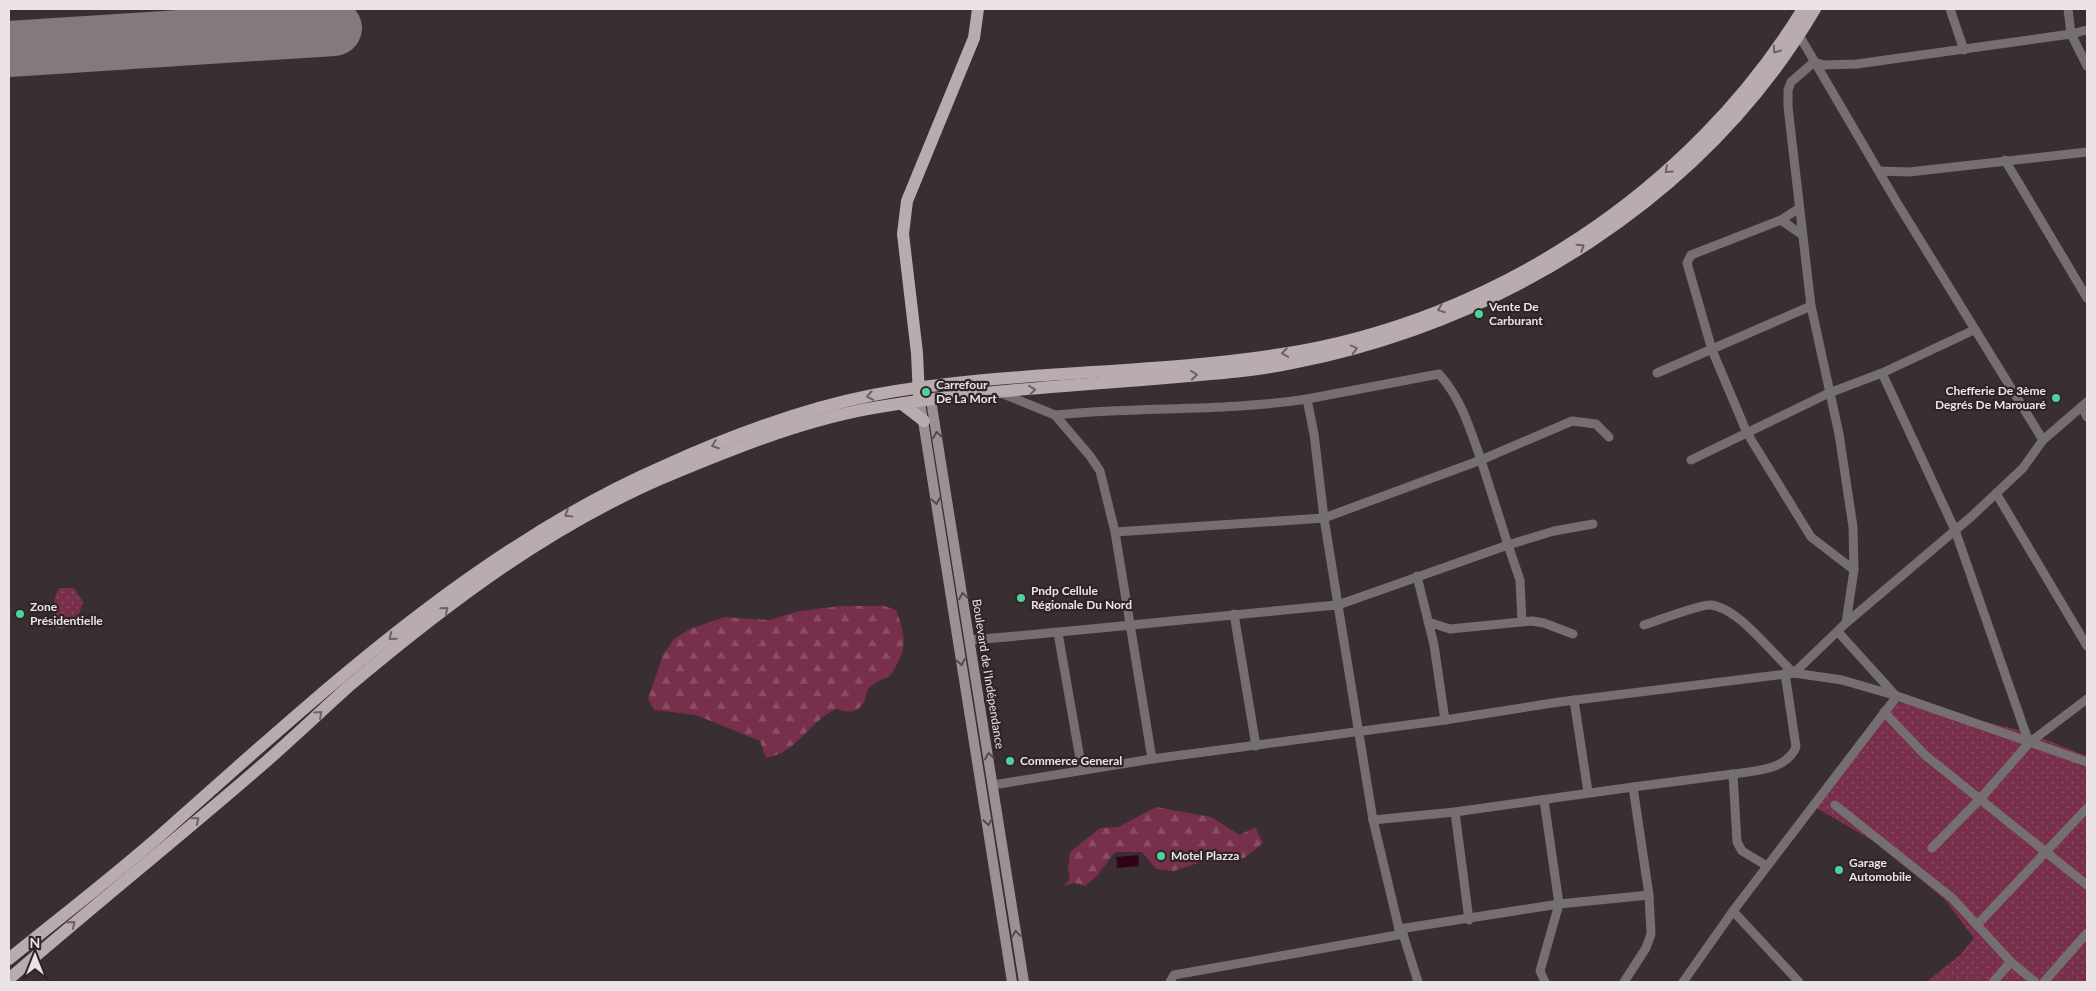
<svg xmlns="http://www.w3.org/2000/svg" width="2096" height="991" font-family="Lato,sans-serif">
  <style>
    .grass { fill: url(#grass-dots) }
    .forest { fill: url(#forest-firs) }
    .water { fill: url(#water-ripples) }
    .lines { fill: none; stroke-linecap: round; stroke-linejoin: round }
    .taxiway { stroke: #837a7c; stroke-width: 22 }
    .runway { stroke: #837a7c; stroke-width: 56 }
    .minor { stroke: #756f71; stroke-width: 9 }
    .secondary { stroke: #9b9194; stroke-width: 10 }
    .primary { stroke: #b8acaf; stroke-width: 12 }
    .oneway { stroke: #6d6164 }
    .oneway2 { stroke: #554a4d }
    .poi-dot { fill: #4dd39a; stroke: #2f2427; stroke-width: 2 }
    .labels { text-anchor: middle; stroke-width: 4.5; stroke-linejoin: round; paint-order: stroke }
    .poi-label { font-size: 12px; font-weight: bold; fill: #ebe3e5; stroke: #2f2427; text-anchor: start }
    .street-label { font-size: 12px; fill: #ebe3e5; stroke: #2f2427 }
  </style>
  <defs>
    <pattern id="grass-dots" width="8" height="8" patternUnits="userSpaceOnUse" patternTransform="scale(1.25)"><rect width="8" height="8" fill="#772f4c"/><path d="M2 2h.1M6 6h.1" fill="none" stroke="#8a4d66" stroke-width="1.8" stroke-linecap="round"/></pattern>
    <pattern id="forest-firs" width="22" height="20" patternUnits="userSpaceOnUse" patternTransform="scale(1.25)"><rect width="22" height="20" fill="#772f4c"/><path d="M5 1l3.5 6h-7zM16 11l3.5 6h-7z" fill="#8a4d66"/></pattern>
    <pattern id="water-ripples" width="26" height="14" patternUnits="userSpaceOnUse" patternTransform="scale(1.25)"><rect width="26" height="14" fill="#300318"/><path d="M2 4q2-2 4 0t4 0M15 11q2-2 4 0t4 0" fill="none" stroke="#4e2839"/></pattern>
  </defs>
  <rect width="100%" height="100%" fill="#392e31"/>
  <g class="grass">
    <path d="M59,588H74L83,602L77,621L62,629L56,627C53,612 52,601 59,588Z"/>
    <polygon points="1893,701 2024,731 2087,756 2087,982 1926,982 1960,955 1974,938 1945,900 1880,845 1813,806"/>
  </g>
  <g class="forest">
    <path d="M841,606H884L896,610C907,638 907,651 890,676C883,679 875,682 869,688C867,691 866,695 865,699C860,714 848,713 836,709C808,722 800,751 766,758L760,741L696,715L654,710L648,699L663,655L674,639L690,629L724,617L769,620L800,611Z"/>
    <polygon points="1156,807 1211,817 1240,835 1255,827 1263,843 1244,858 1201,862 1174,871 1156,869 1142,852 1115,852 1096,877 1085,886 1075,883 1064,886 1070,878 1068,869 1070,852 1100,828 1118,827"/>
  </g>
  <polygon class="water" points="1138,855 1139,866 1117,868 1116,857"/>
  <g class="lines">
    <polyline class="taxiway" points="244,33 264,9"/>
    <polyline class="runway" points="9,49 334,28"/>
    <g class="minor">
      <polyline points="1950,9 1964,50"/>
      <polyline points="2068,9 2071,34 2087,30"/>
      <polyline points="1799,35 1896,201 2043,440"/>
      <polyline points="2005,160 2087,298"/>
      <polyline points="1880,171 1909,172 2087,152"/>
      <polyline points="1798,209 1781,220 1691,255 1687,263 1712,350 1747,433 1811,537 1854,570"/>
      <polyline points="1781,220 1801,234"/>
      <polyline points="1657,373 1811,306"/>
      <polyline points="1882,373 1955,530 2029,743"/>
      <polyline points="1001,393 1055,415 1090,456 1100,471 1115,532"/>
      <path d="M1307,399L1439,374C1461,398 1470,429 1481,460L1572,421L1596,424L1609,437"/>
      <polyline points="2082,407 2087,417"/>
      <path d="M1055,415C1138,406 1223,412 1307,399L1314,434L1324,518L1481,460L1508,545L1338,605L1373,820L1399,929L1403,934L1418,982"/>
      <polyline points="1691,460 1829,393 1882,373 1974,330"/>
      <polyline points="1996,493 2087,646"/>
      <polyline points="1417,576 1434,645 1445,720"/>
      <polyline points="1234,614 1256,746"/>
      <polyline points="1428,622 1450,629 1532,621 1544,623 1573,634"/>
      <polyline points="1522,622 1520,580 1508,545 1554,531 1593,524"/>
      <polyline points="1846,623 1854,570 1853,527 1839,434 1811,306 1788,107 1788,90 1791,82 1814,62 1824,65 1857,64 2071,34 2087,66"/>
      <path d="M1644,625C1658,621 1699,604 1711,605C1739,608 1772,654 1794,673"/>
      <polyline points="1058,633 1082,770"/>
      <polyline points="1839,633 1896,696"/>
      <path d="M970,640C1093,630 1215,616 1338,605L1324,518L1115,532L1152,759"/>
      <polyline points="1794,673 1846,623 1972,516 2023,468 2043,440 2087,402"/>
      <polyline points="1574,700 1588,792"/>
      <polyline points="1884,712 1925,755 2087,885"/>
      <path d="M1733,774C1756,771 1786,770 1796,747L1785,673"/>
      <polyline points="993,785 1152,759 1445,720 1559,702 1794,673 1842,680 1897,696 2087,762"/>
      <polyline points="1633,787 1733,774 1737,842 1742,851 1767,866"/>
      <polyline points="1544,800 1559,904 1540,971 1545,982"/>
      <polyline points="1835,805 1952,898 2011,962 2035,982"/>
      <polyline points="1455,812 1469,920"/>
      <polyline points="1373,820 1455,812 1633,787 1649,895 1651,934 1646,948 1624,982"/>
      <polyline points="1932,848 1980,799 2029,743 2087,699"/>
      <polyline points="1733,911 1799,982"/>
      <polyline points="1977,925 2087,808"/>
      <polyline points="1399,929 1559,904 1649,895"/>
      <polyline points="1170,982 1174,975 1403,934"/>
      <polyline points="1683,982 1733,911 1897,696"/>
      <polyline points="1993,982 2011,962"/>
      <polyline points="2044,982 2087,933"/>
    </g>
    <g class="secondary">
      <polyline points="931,400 1024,982"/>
      <polyline points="920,402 1012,982"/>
    </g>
    <g class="primary">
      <polyline points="919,397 917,353 903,234 907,201 974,38 978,9"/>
      <polyline points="902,404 924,421"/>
      <path d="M9,959C63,915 120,872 172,825C321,693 479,546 664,466C730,436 802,409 873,395C1007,370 1148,375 1282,354C1494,321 1691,191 1803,9"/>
      <path d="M9,979C92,907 178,838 261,766C291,740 319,713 348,687C449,602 554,522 677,472C742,445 810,418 879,407C973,391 1071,386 1166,378C1208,374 1251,372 1293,363C1505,321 1704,197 1815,9"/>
    </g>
  </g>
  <defs><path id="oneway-chevron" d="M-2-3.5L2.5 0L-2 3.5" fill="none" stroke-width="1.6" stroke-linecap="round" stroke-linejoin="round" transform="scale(1.25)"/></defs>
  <g class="oneway">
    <use href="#oneway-chevron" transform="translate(1776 50) rotate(125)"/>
    <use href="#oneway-chevron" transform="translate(1668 170) rotate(138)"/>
    <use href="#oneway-chevron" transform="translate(1581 247) rotate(-33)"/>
    <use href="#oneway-chevron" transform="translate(1441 309) rotate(159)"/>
    <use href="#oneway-chevron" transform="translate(1354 349) rotate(-15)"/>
    <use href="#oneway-chevron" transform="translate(1285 353) rotate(171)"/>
    <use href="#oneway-chevron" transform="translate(1194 375) rotate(-5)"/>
    <use href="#oneway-chevron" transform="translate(1032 390) rotate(-6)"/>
    <use href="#oneway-chevron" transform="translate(870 396) rotate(169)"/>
    <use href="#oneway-chevron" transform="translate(715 445) rotate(160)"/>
    <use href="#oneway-chevron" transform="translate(568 514) rotate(148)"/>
    <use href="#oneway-chevron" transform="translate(445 610) rotate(-39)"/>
    <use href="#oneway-chevron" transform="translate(392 637) rotate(141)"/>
    <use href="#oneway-chevron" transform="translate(319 714) rotate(-42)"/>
    <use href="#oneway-chevron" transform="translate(196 820) rotate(-39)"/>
    <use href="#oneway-chevron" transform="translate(72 924) rotate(-41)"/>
  </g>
  <g class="oneway2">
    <use href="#oneway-chevron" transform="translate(937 435) rotate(-99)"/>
    <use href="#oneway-chevron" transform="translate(936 501) rotate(81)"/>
    <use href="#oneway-chevron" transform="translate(963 596) rotate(-99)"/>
    <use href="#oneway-chevron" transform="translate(961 662) rotate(81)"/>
    <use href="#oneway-chevron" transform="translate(989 756) rotate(-99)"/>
    <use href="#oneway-chevron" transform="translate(988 822) rotate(81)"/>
    <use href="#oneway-chevron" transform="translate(1016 934) rotate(-98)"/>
  </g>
  <g class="poi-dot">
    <circle cx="1479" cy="314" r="5"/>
    <circle cx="926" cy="392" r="5"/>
    <circle cx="2056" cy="398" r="5"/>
    <circle cx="1021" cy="598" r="5"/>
    <circle cx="20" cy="614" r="5"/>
    <circle cx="1010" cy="761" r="5"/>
    <circle cx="1161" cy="856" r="5"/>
    <circle cx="1839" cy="870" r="5"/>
  </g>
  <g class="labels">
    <g class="poi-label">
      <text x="1489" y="311">Vente De<tspan x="1489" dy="14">Carburant</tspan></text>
      <text x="936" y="389">Carrefour<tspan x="936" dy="14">De La Mort</tspan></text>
      <text x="2046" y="395" text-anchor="end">Chefferie De 3ème<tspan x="2046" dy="14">Degrés De Marouaré</tspan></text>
      <text x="1031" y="595">Pndp Cellule<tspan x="1031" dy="14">Régionale Du Nord</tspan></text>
      <text x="30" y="611">Zone<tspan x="30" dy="14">Présidentielle</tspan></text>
      <text x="1020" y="765">Commerce General</text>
      <text x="1171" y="860">Motel Plazza</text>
      <text x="1849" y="867">Garage<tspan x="1849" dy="14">Automobile</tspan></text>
    </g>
    <g class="street-label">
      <text transform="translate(988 674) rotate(81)" y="4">Boulevard de l'Indépendance</text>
    </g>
  </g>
  <rect width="2096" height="991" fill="none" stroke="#ebe3e5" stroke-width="20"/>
  <g transform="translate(35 956)" stroke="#2f2427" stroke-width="4" paint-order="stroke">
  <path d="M0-4L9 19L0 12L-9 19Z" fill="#ebe3e5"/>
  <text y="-8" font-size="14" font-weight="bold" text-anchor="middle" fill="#ebe3e5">N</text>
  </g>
</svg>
